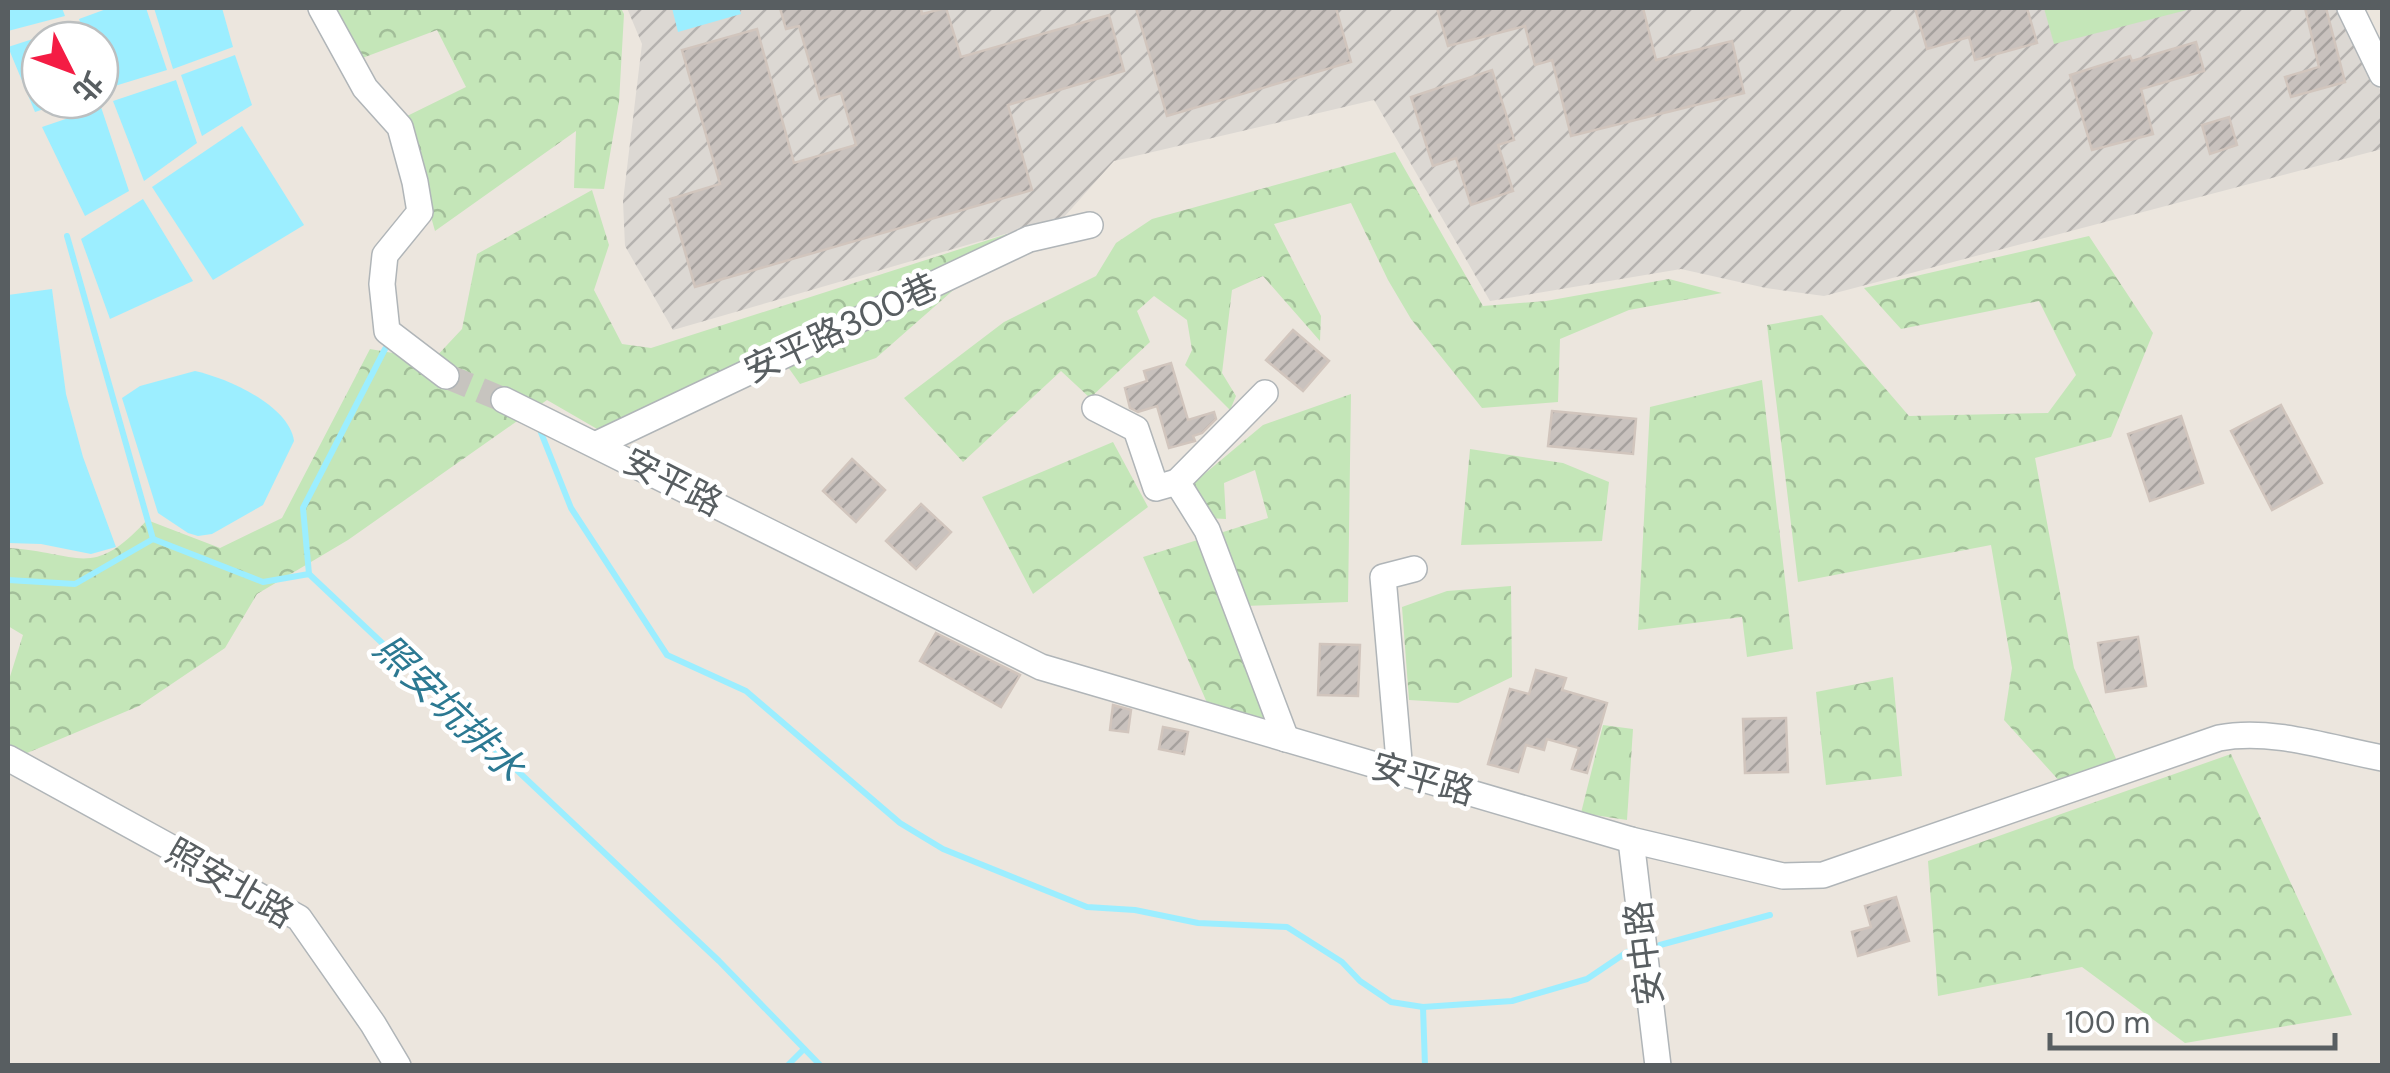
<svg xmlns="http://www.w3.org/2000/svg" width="2390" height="1073" font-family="'DM Sans','Noto Sans TC',sans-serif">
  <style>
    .industrial { fill: url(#industrial-furrows) }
    .green { fill: #c4e6b8 }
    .forest { fill: url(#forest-crowns) }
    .water { fill: #9ceeff }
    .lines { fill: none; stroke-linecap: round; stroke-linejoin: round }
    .stream { stroke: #9ceeff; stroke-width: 6 }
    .building { fill: url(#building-hatch); stroke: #d1c5bd; stroke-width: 2.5 }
    .minor-tunnel { stroke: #c7c4bf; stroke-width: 25; stroke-dasharray: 25 12; stroke-linecap: butt }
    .minor-casing { stroke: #b0b5b8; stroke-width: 28 }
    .minor { stroke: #fff; stroke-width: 25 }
    .labels { text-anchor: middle; stroke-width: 9; stroke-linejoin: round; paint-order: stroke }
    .street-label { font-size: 35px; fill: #585e61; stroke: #fff }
    .water-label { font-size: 38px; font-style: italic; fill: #2c7992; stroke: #fff }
  </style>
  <defs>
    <pattern id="industrial-furrows" width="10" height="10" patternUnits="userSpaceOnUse" patternTransform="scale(2.5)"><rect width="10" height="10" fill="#dcd8d3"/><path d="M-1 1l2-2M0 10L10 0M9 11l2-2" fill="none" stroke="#b5b2af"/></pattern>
    <pattern id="forest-crowns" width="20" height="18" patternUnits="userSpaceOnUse" patternTransform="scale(2.5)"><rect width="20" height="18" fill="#c4e6b8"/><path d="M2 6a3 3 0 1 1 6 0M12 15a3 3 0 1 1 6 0" fill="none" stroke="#a2be99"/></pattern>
    <pattern id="building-hatch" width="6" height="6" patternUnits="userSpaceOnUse" patternTransform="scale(2.5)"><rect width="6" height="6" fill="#c9c2be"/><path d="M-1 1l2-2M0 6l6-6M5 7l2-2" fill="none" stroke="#a6a19e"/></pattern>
  </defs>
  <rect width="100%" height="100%" fill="#ece6de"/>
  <polygon class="industrial" points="627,8 2339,8 2382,94 2382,149 1824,296 1766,288 1681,269 1490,301 1374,100 1114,161 1064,217 673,330 625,246 623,201 642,44"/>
  <polygon class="green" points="2044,8 2187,8 2187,10 2054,44"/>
  <g class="forest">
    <polygon points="334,8 621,8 624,14 619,102 604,189 574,188 576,131 435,231 403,118 466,87 437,30 357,60"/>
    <polygon points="1395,152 1483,306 1546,301 1669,279 1722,293 1629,310 1560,339 1558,402 1482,408 1411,319 1388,280 1351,203 1274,224 1321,316 1320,341 1263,276 1232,290 1222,373 1236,396 1230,410 1185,365 1192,350 1187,320 1154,296 1137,311 1150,342 1090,398 1061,371 963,462 904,398 1004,322 1096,276 1116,243 1152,219"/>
    <path d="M592,190L609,245L594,290L622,344L651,348L1007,234L975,271L876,358L800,384L783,360L611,437L547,400L348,540L257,594L225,648L139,706L8,761V683L23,635L8,626V548C79,552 91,581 147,520L220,548L282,518L370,349L433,360L462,329L477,254Z"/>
    <polygon points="2089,236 2153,333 2111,437 2035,458 2074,668 2118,763 2063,785 2004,720 2012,668 1991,545 1798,582 1767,325 1822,315 1909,416 2048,413 2076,375 2039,301 1901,329 1864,288"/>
    <polygon points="1762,380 1793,649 1747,657 1742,617 1638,630 1650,407"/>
    <polygon points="1351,394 1348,602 1245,606 1275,723 1208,705 1143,557 1268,518 1255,470 1224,483 1226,519 1208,518 1190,486 1263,425"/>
    <polygon points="1113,442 1148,507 1033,594 982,497"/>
    <polygon points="1470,449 1563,463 1609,482 1602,541 1461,545"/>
    <polygon points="1511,586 1512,677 1458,703 1409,700 1402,607 1447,591"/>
    <polygon points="1893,677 1902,776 1826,785 1816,692"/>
    <polygon points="1603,725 1633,729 1627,820 1581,813"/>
    <polygon points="2231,754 2352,1015 2185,1043 2082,967 1938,996 1928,861"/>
  </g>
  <g class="water">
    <polygon points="8,8 62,8 65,16 8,31"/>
    <polygon points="109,8 146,8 167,70 105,89 100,75 100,40 87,40 79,19"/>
    <polygon points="154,8 222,8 233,47 173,69"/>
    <polygon points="672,8 739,8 741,14 678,32"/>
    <polygon points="67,28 72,40 40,40 40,100 71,100 35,112 8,47"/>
    <polygon points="235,55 252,105 202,136 181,75"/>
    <polygon points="176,80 197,143 144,181 113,101"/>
    <polygon points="101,107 129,191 85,216 42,127"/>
    <polygon points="242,126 304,225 213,280 152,187"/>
    <polygon points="143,199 193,281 110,319 81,239"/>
    <polygon points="52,289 66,394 83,457 116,547 91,554 41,544 8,543 8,295"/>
    <path d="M195,371C227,378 289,405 294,441L263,505L212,534L198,536L188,533L158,513L122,398L140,386Z"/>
  </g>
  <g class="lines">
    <g class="stream">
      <polyline points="67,236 153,539"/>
      <polyline points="538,425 571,508 667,655 746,691 900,823 943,849 1087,907 1135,910 1198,923 1287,927 1342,962 1360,981 1391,1002 1423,1007 1512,1001 1587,979 1627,952"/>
      <polyline points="309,574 303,508 385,349"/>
      <polyline points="8,580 75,584 153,539 263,582 309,574 719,961 821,1066"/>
      <polyline points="1660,945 1770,915"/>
      <polyline points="1423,1007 1425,1066"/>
      <polyline points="787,1066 803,1050"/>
    </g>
  </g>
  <g class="building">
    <polygon points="780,8 921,8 922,14 946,8 961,57 1109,15 1124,71 1008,105 1032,190 695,287 670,199 720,184 682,50 757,29 794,163 856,145 841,93 820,99 799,26 786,29"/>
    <polygon points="1136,8 1336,8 1351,62 1167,116"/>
    <polygon points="1437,8 1643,8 1656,60 1732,41 1744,93 1571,136 1552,60 1535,65 1525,26 1448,46"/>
    <polygon points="1915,8 2027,8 2037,43 1975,60 1969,37 1927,49"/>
    <polygon points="2305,8 2326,8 2345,82 2291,97 2285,77 2319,67"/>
    <polygon points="2196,42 2204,71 2141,89 2153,134 2092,150 2070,75 2130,56 2132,61"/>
    <polygon points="1492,70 1514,140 1498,145 1513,191 1471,205 1456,158 1433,166 1411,97"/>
    <polygon points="2229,117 2237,145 2210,154 2202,125"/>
    <polygon points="1293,330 1329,361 1303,391 1266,360"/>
    <polygon points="1171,363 1188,420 1214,412 1216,419 1202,433 1193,436 1195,441 1169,448 1157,406 1138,412 1130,408 1125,388 1147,381 1144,371"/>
    <polygon points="2281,405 2322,483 2272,510 2231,431"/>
    <polygon points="1552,411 1636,419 1633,454 1548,446"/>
    <polygon points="2181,416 2203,483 2150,501 2128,434"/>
    <polygon points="852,459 885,490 856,522 823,491"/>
    <polygon points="921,504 951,532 916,569 886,541"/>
    <polygon points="936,633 1020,675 1001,707 920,661"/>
    <polygon points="2138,637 2146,686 2106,692 2098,643"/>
    <polygon points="1320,644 1360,645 1358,696 1318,695"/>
    <polygon points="1536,670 1566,678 1562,690 1607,703 1587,773 1572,769 1579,748 1547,739 1544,750 1526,745 1518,772 1488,764 1510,689 1529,694"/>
    <polygon points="1113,705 1131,710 1128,732 1110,730"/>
    <polygon points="1786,718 1788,772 1745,773 1743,719"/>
    <polygon points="1163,727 1188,732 1184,754 1159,749"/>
    <polygon points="1896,897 1909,941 1858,956 1852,932 1871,927 1865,906"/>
  </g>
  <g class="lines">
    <polyline class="minor-tunnel" points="446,376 504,400"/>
    <g class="minor-casing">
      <g id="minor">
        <polyline points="321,8 365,88 400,127 415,182 420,212 385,255 382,284 387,331 446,376"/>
        <polyline points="2350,8 2382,74"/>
        <polyline points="1265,393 1177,482 1207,530 1286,739"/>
        <path d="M504,400L1041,667L1631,840L1783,876L1823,875L2219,738C2272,728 2329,748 2382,758"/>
        <polyline points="1095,408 1136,429 1156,488 1177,482"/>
        <polyline points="597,444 1029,239 1090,225"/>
        <polyline points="8,758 299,918 373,1024 398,1066"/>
        <polyline points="1400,772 1383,577 1414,569"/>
        <polyline points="1631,840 1658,1066"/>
      </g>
    </g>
    <use href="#minor" class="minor"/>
  </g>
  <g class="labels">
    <g class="street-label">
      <text transform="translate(841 328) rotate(-25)" y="12">安平路300巷</text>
      <text transform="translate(673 482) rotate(27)" y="12">安平路</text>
      <text transform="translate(1423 779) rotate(16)" y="12">安平路</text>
      <text transform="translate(230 883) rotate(30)" y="12">照安北路</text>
      <text transform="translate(1644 953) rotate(-97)" y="12">安中路</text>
    </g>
    <g class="water-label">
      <text transform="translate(449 708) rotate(44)" y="13">照安坑排水</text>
    </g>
  </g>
  <rect width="2390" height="1073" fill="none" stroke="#585e61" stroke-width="20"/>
  <g transform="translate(70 70) rotate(132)"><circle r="48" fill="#ffffff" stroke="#bcbfc0" stroke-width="2.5"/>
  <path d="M0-8L18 38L0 25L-18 38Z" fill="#f41c44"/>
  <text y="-15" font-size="28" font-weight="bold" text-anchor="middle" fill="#585e61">北</text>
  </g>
  <path d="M2050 1033v15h285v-15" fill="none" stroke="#585e61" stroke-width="5"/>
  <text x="2065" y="1033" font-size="30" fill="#585e61" stroke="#ffffff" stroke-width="8" paint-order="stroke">100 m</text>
</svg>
